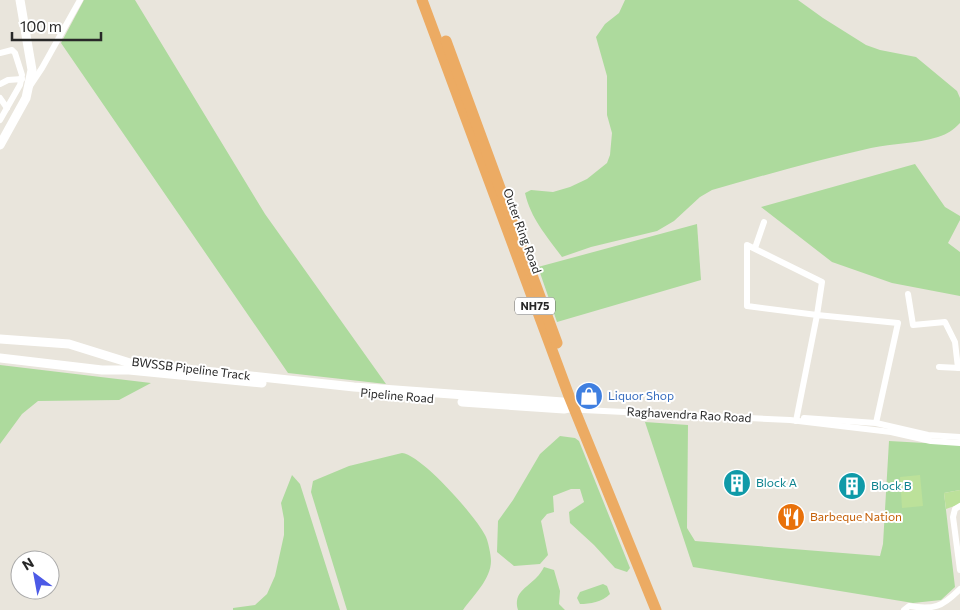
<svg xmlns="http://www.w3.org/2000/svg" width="960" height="610" font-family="Commissioner,sans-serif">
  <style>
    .green { fill: #adda9d }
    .pitch { fill: #bce19a }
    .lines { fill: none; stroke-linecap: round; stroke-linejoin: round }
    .street { stroke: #fff; stroke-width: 6 }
    .secondary { stroke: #fff; stroke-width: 9 }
    .highway { stroke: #ecab63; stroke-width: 11 }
    .labels { text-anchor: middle; stroke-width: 4; stroke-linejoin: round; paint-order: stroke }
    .shield { fill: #fff; stroke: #686868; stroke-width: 1 }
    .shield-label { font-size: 11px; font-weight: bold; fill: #282828 }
    .street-label { font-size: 12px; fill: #282828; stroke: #fff }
    .shop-label { font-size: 12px; fill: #366cbe; stroke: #fff; text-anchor: start }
    .culture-label { font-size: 12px; fill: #0d838f; stroke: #fff; text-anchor: start }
    .food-label { font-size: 12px; fill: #c56008; stroke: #fff; text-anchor: start }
  </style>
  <rect width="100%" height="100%" fill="#e9e5dc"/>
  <g class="green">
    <polygon points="84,0 135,0 265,214 386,384 288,373 61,43"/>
    <path d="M625,0H798L823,18L866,45L880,50L916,57L957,91L960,98V123C953,130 948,134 938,137C916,144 893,143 871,148C817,160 765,175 712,190L700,197L674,221L657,231L591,247L562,257C546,235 531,219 525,193L531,190L553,192L570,187L587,179L607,163L610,155L612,133L607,115V76L596,37L605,24L619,13Z"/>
    <polygon points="915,164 945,207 960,216 960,220 948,243 960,252 960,296 892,283 832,262 761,207"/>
    <polygon points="697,224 701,280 557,322 538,267"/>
    <polygon points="0,365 151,383 119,400 38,401 22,414 0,444"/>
    <polygon points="645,422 688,425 687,528 695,541 880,556 883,544 889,441 960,445 960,490 944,493 955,587 941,600 913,603 693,567"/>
    <polygon points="560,436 575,438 579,441 630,568 627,572 615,568 594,545 570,523 569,512 584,502 580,489 571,489 553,496 554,512 547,514 541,521 548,555 540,564 514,566 497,552 498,521 513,500 540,454"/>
    <path d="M402,453C422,455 476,517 485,535C488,540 491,555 491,561C491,579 473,596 463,610H347L311,492L313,481L349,466Z"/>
    <polygon points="292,475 300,484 340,610 233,610 233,608 255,605 267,594 275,576 284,535 284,519 281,503"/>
    <path d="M544,567L554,570L560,591L559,604L565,610H518C513,592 527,588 537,577C539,575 542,571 544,567Z"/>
    <path d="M603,584L607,586L610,594C602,602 590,604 580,604L577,598L580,592Z"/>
  </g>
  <g class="pitch">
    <polygon points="920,475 923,506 902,508 900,477"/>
    <polygon points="960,490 960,504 946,509 944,493"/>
  </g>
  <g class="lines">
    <g class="street">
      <polyline points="0,53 12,50 15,53 22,75 20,85 0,120"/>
      <polyline points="0,84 8,80 22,79"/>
      <polyline points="30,86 42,68 80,0"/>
      <polyline points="0,98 7,108"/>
      <polygon points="747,245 822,282 817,315 747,306"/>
      <polyline points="755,248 764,222"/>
      <polyline points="908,294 913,325 945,322 955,342 958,368"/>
      <polyline points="939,367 960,368"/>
      <polyline points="583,410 790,420 891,432 931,441 960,443"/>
      <polyline points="804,418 876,423 928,435 960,437"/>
      <polyline points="796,421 817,315 898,323 876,423"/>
      <polyline points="960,506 955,509 953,517 960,570"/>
      <path d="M904,610L909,606C934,610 942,607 960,589"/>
    </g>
    <g class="secondary">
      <polyline points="0,145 26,98 32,70 20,0"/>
      <polyline points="0,339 69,344 130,363 354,387 563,402 574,407"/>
      <polyline points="0,358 102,370 129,370 262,383"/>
      <polyline points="462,402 564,409 574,407"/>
    </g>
    <g class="highway">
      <polyline points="422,0 569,396 656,610"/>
      <polyline points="446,41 557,343"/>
    </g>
  </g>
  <defs>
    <g id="shop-disc" transform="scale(1.4375)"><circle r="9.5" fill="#3f7fe0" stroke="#fff"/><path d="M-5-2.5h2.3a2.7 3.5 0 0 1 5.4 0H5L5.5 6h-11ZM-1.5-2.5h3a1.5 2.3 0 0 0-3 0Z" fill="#fff"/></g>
    <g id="building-disc" transform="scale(1.4375)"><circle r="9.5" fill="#0f9aa8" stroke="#fff"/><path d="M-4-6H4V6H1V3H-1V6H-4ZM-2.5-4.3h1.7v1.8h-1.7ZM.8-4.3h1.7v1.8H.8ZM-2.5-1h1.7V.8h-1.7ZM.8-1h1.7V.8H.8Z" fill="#fff"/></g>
    <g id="restaurant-disc" transform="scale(1.4375)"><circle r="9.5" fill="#e8710a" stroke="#fff"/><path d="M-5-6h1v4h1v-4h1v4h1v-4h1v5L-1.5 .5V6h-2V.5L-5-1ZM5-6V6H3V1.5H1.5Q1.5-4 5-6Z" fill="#fff"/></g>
  </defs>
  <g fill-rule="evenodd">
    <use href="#shop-disc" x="589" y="396"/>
    <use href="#building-disc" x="737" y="483"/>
    <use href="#building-disc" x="852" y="486"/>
    <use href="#restaurant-disc" x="791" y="517"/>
  </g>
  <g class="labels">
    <rect class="shield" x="515" y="297.5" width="40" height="17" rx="4"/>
    <g class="shield-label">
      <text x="535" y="310">NH75</text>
    </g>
    <g class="street-label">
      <text transform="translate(522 231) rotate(70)" y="4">Outer Ring Road</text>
      <text transform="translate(191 369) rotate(7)" y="4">BWSSB Pipeline Track</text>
      <text transform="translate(397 396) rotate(5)" y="4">Pipeline Road</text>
      <text transform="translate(689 415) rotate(3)" y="4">Raghavendra Rao Road</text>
    </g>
    <g class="shop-label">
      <text x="608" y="400">Liquor Shop</text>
    </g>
    <g class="culture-label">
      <text x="756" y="487">Block A</text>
      <text x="871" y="490">Block B</text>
    </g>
    <g class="food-label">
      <text x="810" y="521">Barbeque Nation</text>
    </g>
  </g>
  <g transform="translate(35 575) rotate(328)"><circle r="24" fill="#ffffff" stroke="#a9a9a9"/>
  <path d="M0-4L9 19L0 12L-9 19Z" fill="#4c5ae6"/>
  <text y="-8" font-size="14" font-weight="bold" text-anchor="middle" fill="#282828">N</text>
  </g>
  <path d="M12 32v8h89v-8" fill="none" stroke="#282828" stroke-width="2.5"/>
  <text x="20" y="32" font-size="15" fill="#282828" stroke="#ffffff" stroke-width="4" paint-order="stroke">100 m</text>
</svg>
